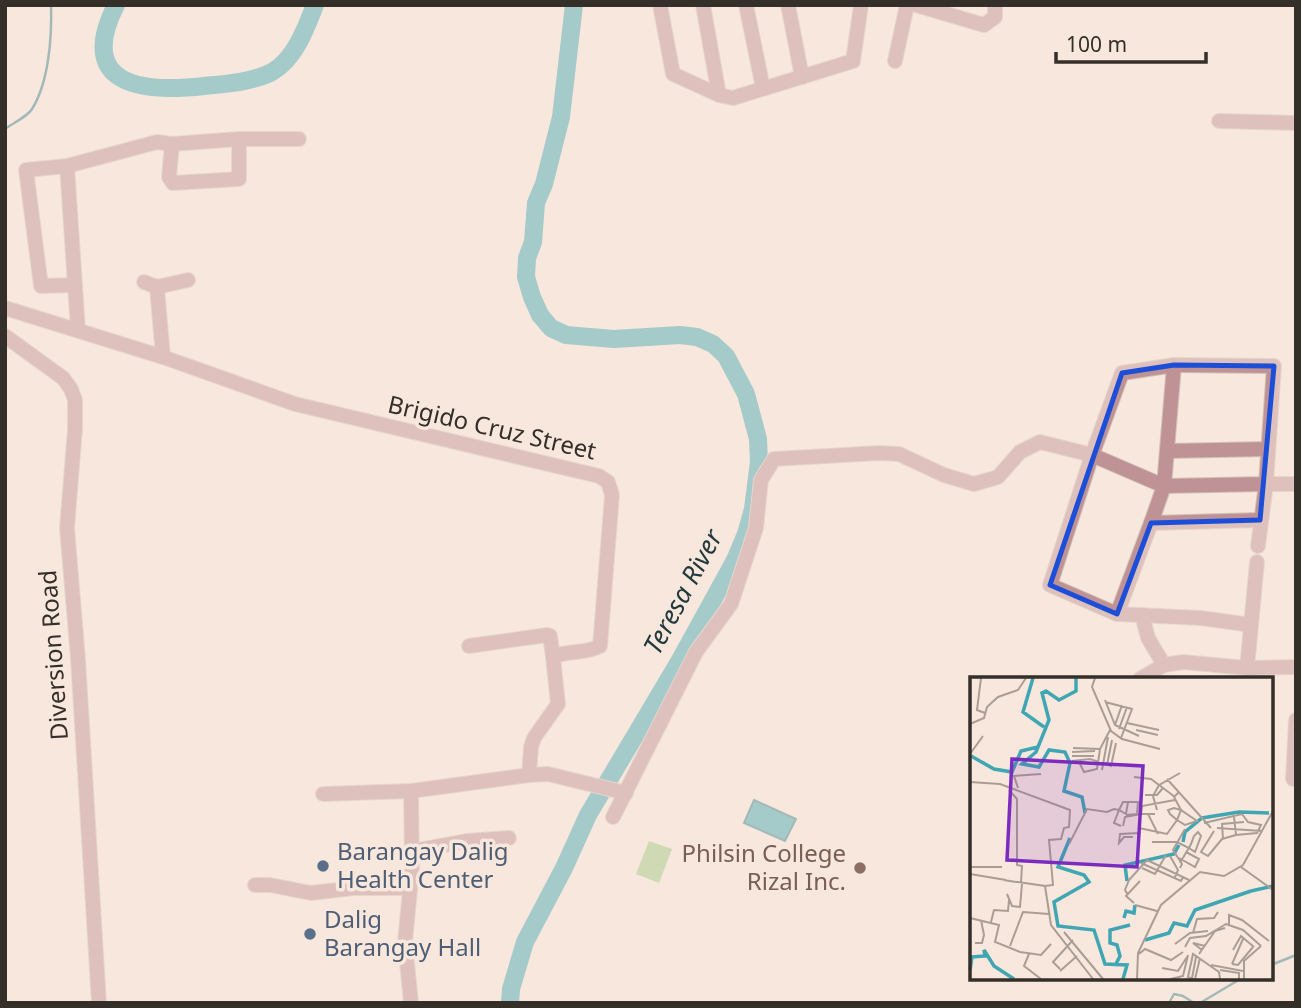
<svg xmlns="http://www.w3.org/2000/svg" width="1301" height="1008" font-family="'Noto Sans',sans-serif">
  <style>
    .green { fill: #9dc784 }
    .water { fill: #41a6b4; stroke: #3d828b; stroke-width: 2 }
    .lines { fill: none; stroke-linecap: round; stroke-linejoin: round }
    .stream { stroke: #3d828b; stroke-width: 2.5 }
    .river { stroke: #41a6b4; stroke-width: 18 }
    .minor-casing { stroke: #d1c2b8; stroke-width: 16 }
    .minor { stroke: #bf9395; stroke-width: 14 }
    .marked { fill: none; stroke: #1d4ed8; stroke-width: 5; stroke-linejoin: round }
    .service-dot { fill: #5c6f8a; stroke: #f8e7dc; stroke-width: 2.5 }
    .education-dot { fill: #8d6e63; stroke: #f8e7dc; stroke-width: 2.5 }
    .labels { text-anchor: middle; stroke-width: 7; stroke-linejoin: round; paint-order: stroke }
    .street-label { font-size: 24px; fill: #352f2a; stroke: #f8e7dc }
    .service-label { font-size: 24px; fill: #4e5e75; stroke: #f8e7dc; text-anchor: start }
    .education-label { font-size: 24px; fill: #785e54; stroke: #f8e7dc; text-anchor: end }
    .water-label { font-size: 26px; font-style: italic; fill: #233a3d; stroke: #f8e7dc }
    .inset-river { fill: none; stroke: #41a6b4; stroke-width: 3.5 }
    .inset-road { fill: none; stroke: #aa9d95; stroke-width: 2 }
    .view { fill: #7b2cbf; fill-opacity: 0.15; stroke: #7b2cbf; stroke-width: 3.5 }
    .inset-edge { fill: none; stroke: #352f2a; stroke-width: 3.5 }
  </style>
  <rect width="100%" height="100%" fill="#f8e7dc"/>
  <polygon class="green" points="649,841 672,849 659,883 636,874"/>
  <polygon class="water" points="754,800 796,819 785,841 744,823"/>
  <g class="lines">
    <g class="stream">
      <path d="M5,129C13,123 27,117 32,109C49,82 52,36 51,5"/>
      <polyline points="1271,965 1296,955"/>
      <polyline points="1169,1003 1174,994 1183,996 1194,1003"/>
      <polyline points="1200,1003 1242,978"/>
    </g>
    <g class="river">
      <path d="M116,5C75,86 143,93 204,86C225,84 253,82 272,72C295,59 306,28 315,5"/>
      <polyline points="510,1003 511,989 525,942 564,868 588,815 680,660 735,560 746,534 753,509 759,462 758,439 746,394 726,356 713,344 697,337 680,335 614,339 566,335 551,328 540,315 532,297 526,277 527,258 533,242 536,203 544,184 561,117 574,5"/>
    </g>
    <g class="minor-casing">
      <g id="minor">
        <polyline points="660,5 673,74 719,95 733,98 853,61 861,5"/>
        <polyline points="703,5 719,95"/>
        <polyline points="746,5 763,88"/>
        <polyline points="788,5 802,77"/>
        <polyline points="916,5 984,25 995,17 995,5"/>
        <polyline points="895,61 907,5"/>
        <polyline points="1219,121 1296,123"/>
        <polyline points="172,144 169,177 173,183 239,179 239,139"/>
        <polyline points="67,166 78,330"/>
        <polyline points="144,282 157,287 188,280"/>
        <polyline points="75,285 41,286 26,170 67,166 157,142 172,144 239,139 299,139"/>
        <polyline points="157,287 163,357"/>
        <path d="M5,308L163,357L295,404L599,476L608,482L612,495L600,646C586,654 568,650 553,657L558,704L534,738L531,747L529,775L411,791L412,869L405,942L411,1003"/>
        <polyline points="5,336 63,378 71,389 75,400 75,429 67,528 78,659 99,1003"/>
        <polyline points="1167,451 1268,449"/>
        <polyline points="1151,523 1164,486 1266,484 1274,366 1174,365"/>
        <polyline points="1258,546 1266,484 1296,484"/>
        <polyline points="1142,615 1148,638 1164,665"/>
        <polyline points="1251,625 1201,618 1117,614 1151,523 1260,520"/>
        <polyline points="469,646 547,635 550,636 553,657"/>
        <polyline points="1247,668 1257,562"/>
        <polyline points="1140,679 1164,665 1183,662 1247,668 1296,667"/>
        <polyline points="1296,720 1293,779 1296,779"/>
        <polyline points="529,775 548,774 626,793"/>
        <polyline points="323,794 411,791"/>
        <polyline points="613,817 696,652 731,604 756,528 761,480 774,459 879,453 899,454 944,475 974,484 998,477 1020,452 1040,442 1092,455 1164,486 1174,365 1122,373 1092,455 1050,585 1117,614"/>
        <polyline points="413,851 467,841 509,838"/>
        <polyline points="255,885 270,885 311,893 354,888 410,888"/>
      </g>
    </g>
    <use href="#minor" class="minor"/>
  </g>
  <path d="M0 0H1301V1008H0ZM1174,365L1274,366L1260,520L1151,523L1117,614L1050,585L1122,373Z" fill="#f8e7dc" fill-opacity=".55" fill-rule="evenodd"/>
  <path class="marked" d="M1174,365L1274,366L1260,520L1151,523L1117,614L1050,585L1122,373Z"/>
  <g class="service-dot">
    <circle cx="323" cy="866" r="7"/>
    <circle cx="310" cy="934" r="7"/>
  </g>
  <circle class="education-dot" cx="860" cy="868" r="7"/>
  <g class="labels">
    <g class="street-label">
      <text transform="translate(492 428) rotate(13)" y="8">Brigido Cruz Street</text>
      <text transform="translate(54 655) rotate(-94)" y="8">Diversion Road</text>
    </g>
    <g class="service-label">
      <text x="337" y="860">Barangay Dalig<tspan x="337" dy="28">Health Center</tspan></text>
      <text x="324" y="928">Dalig<tspan x="324" dy="28">Barangay Hall</tspan></text>
    </g>
    <g class="education-label">
      <text x="846" y="862">Philsin College<tspan x="846" dy="28">Rizal Inc.</tspan></text>
    </g>
    <g class="water-label">
      <text transform="translate(683 592) rotate(-62)" y="9">Teresa River</text>
    </g>
  </g>
  <g transform="translate(970 677)">
    <rect width="303" height="303" fill="#f8e7dc"/>
    <path class="inset-river" d="M63,1L53,35L74,50M106,1V14L89,23L76,14L72,16L79,43L66,75L52,87L69,90L79,73L95,75L100,86L94,114L112,120L115,136M1,79L24,92L42,95L51,74L68,70M100,161L88,190L114,198L119,205L84,225L88,249L124,253L135,287L157,288L153,302M213,165L215,155L232,141L269,135L299,136M157,204L155,188L204,177L209,168M281,214L303,209M154,241L156,234L164,236L165,228M175,263L199,256L204,246L217,249L225,233L281,214M145,289L150,279L147,268L140,266V253L160,248M0,293L2,280L15,279L14,273L24,289L44,302"/>
    <path class="inset-road" d="M11,1L7,33L15,36M125,1L122,10L141,54L152,62L190,72M135,23L145,48L169,59M135,25L162,32L151,61M157,46L189,53M0,47L14,41L17,30L28,20L48,13L56,1M145,48L152,28M149,52L157,30M166,53L188,58M103,71L130,72M102,75L125,74M0,77L13,59M102,79H124M108,83L114,95L127,92L130,72L140,53M102,84L120,82L141,89L146,66M137,88L142,63M132,93L138,60M164,100L181,102L189,108L210,96M197,102L241,151M0,105L30,107L100,133L99,150L94,151L91,162L79,163L83,208L75,209M48,111L44,99L71,97M39,113L47,122V188L52,189L51,205M175,118H187L193,111M187,133L183,119L189,108L205,120M178,137L188,157M185,137H171L172,129L205,123M156,138L167,137L168,125H158M234,146L272,137L278,145L291,148L287,156L266,158M153,149L155,140L171,137M247,151L292,154M244,154L231,175L238,179L252,162L266,158L264,140M163,160H154L149,166L150,157L169,156V151L197,157L207,143L211,133L204,131L198,133L200,137L207,143L215,148L227,144L211,133L204,120L209,115M253,162L252,147L274,145M182,165H207L219,171L225,175L231,159L228,155L224,159L221,167L219,171L217,174L210,186M99,167L117,132L137,135L144,132L149,133L156,137L158,125H153L149,133L144,146L151,149M200,179L208,193L205,200M209,181L225,190L229,182L216,175M0,183V208M171,186L211,204L213,200M0,190H32M271,190L303,213M172,191L185,197L196,178M210,191L212,187L203,173L215,152M0,197L36,203M33,203L75,209L81,248L123,302M37,217L42,229L50,230L52,207M158,218L155,213L159,203L177,183L219,203M164,226L156,219L170,204M165,228L187,234M0,241L29,248L25,265L50,275L71,278L81,267M21,245L24,233L38,234L39,223M259,248V238L272,243L299,264M94,255L133,302M223,256L227,242L244,241L248,235M5,266H12L14,258L11,243M205,267L220,256L238,254M40,269L53,235L79,237M215,270L220,261L236,259L256,247L273,253L291,269M232,273L223,266L235,269M263,273L271,259L284,270M59,277L54,289L71,302M169,277L175,272L201,283L213,275M229,277L245,254L255,251M262,287L273,262M262,287L268,288L283,270M241,288L273,294M192,291L208,294L217,280M90,292L83,285L103,263M250,293L269,296V302M90,294L107,279M222,301L226,280M167,302L168,276L191,228L230,195L254,199L273,188L303,134M201,302L213,299L218,278M223,302L218,300L223,277L249,295L250,302M225,302L230,281M274,302V284L291,269"/>
    <path class="view" d="M42,82L173,89L167,190L37,183Z"/>
    <rect width="303" height="303" class="inset-edge"/>
  </g>
  <rect width="1301" height="1008" fill="none" stroke="#352f2a" stroke-width="14"/>
  <path d="M1056 52v10h150v-10" fill="none" stroke="#352f2a" stroke-width="3.5"/>
  <text x="1066" y="52" font-size="21" fill="#352f2a" stroke="#f8e7dc" stroke-width="5" paint-order="stroke">100 m</text>
</svg>
